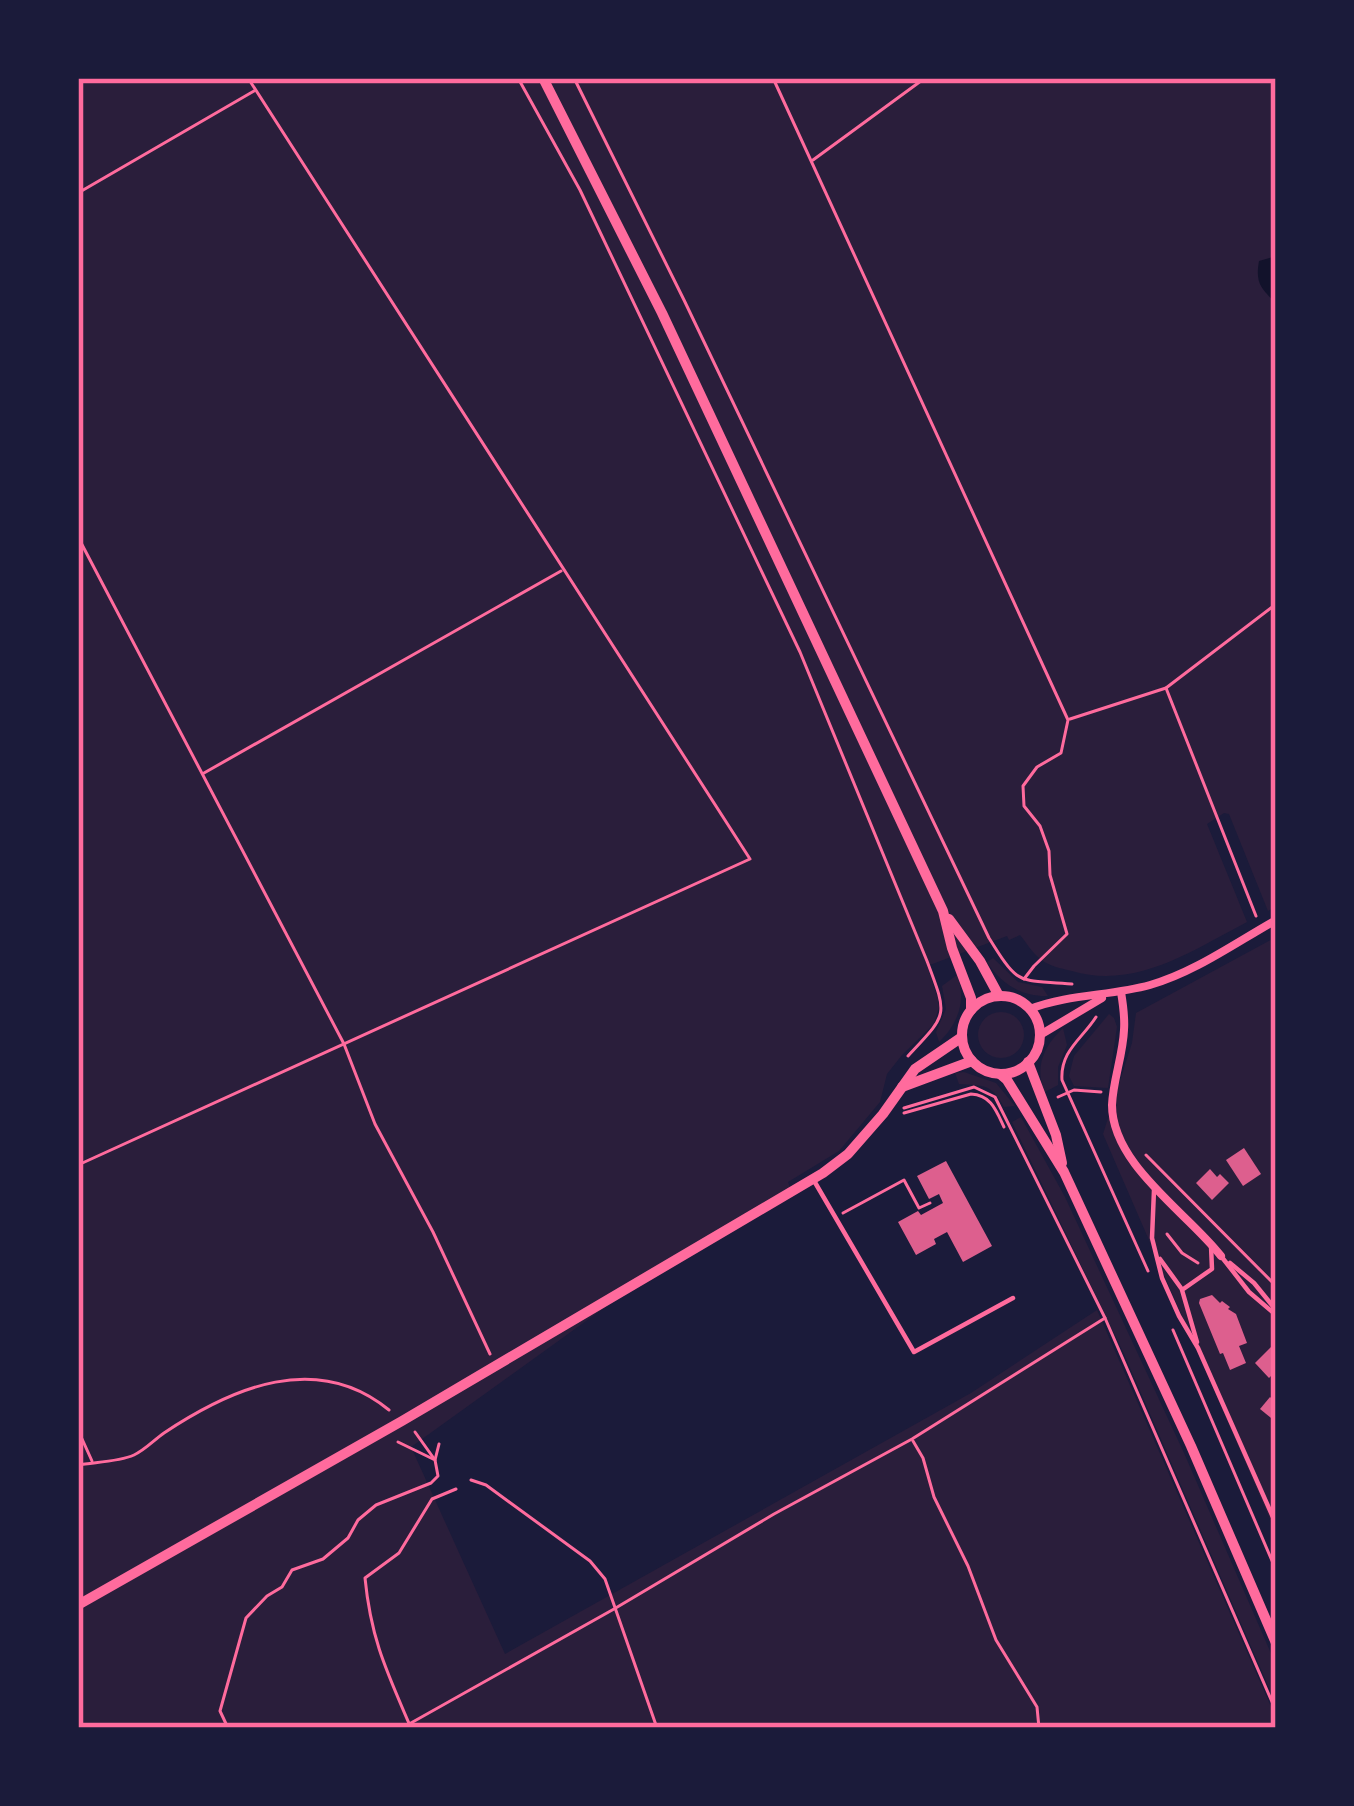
<svg xmlns="http://www.w3.org/2000/svg" width="1354" height="1806" font-family="Ubuntu,sans-serif">
  <style>
    .green { fill: #2a1e3b }
    .water { fill: #12122b }
    .building { fill: #dd5f8e }
    .lines { fill: none; stroke-linecap: round; stroke-linejoin: round }
    .path { stroke: #ff6b9d; stroke-width: 3 }
    .service { stroke: #ff6b9d; stroke-width: 4.5 }
    .minor { stroke: #ff6b9d; stroke-width: 8 }
    .tertiary { stroke: #ff6b9d; stroke-width: 10 }
    .secondary { stroke: #ff6b9d; stroke-width: 10 }
    .neatline { fill: none; stroke: #ff6b9d; stroke-width: 4.5 }
  </style>
  <rect width="100%" height="100%" fill="#1b1b3a"/>
  <g class="green">
    <path d="M78,78H1276V906L1268,911L1229,814L1224,813L1207,824L1247,922C1193,950 1136,990 1072,971C1060,968 1047,966 1038,957C1031,951 1026,942 1020,935L1009,940L1007,936L927,966L938,999L939,1007L934,1024L902,1055L887,1074L880,1102L839,1151L788,1182L791,1190L647,1277L411,1447L505,1654L971,1393L1097,1310L1276,1718V1728H78Z"/>
    <polygon points="1276,937 1276,1533 1103,1134 1132,1043 1136,1013"/>
    <path d="M993,958L1018,982L1042,987L1048,996C1022,997 1001,984 987,962Z"/>
    <path d="M957,975C967,1000 958,1024 939,1042L936,1032L946,1009L942,986Z"/>
    <circle cx="1001" cy="1035" r="23"/>
    <polygon points="1109,1014 1114,1018 1117,1027 1108,1088 1074,1086 1069,1076 1074,1056"/>
    <path d="M1063,1028L1067,1045L1058,1067V1085L1045,1092C1034,1067 1044,1046 1063,1028Z"/>
    <path d="M964,1072L996,1083L1015,1106L1004,1107C991,1083 984,1086 959,1084L955,1073Z"/>
    <polygon points="1021,1117 1065,1197 1184,1453 1276,1665 1276,1704 1124,1354 1012,1122"/>
  </g>
  <path class="water" d="M1276,256V303C1261,289 1255,283 1259,261Z"/>
  <g class="building">
    <polygon points="1244,1148 1261,1174 1243,1186 1226,1160"/>
    <polygon points="946,1161 992,1246 963,1262 947,1232 934,1239 936,1244 916,1255 898,1222 918,1211 921,1215 943,1203 939,1194 929,1199 917,1176"/>
    <polygon points="1210,1169 1217,1177 1220,1174 1229,1183 1212,1200 1196,1183"/>
    <polygon points="1212,1295 1220,1303 1222,1301 1230,1307 1228,1309 1236,1314 1247,1343 1239,1346 1246,1363 1230,1370 1223,1353 1220,1354 1199,1303 1200,1299"/>
    <polygon points="1274,1344 1276,1371 1269,1378 1255,1363"/>
    <polygon points="1270,1397 1276,1402 1276,1422 1260,1409"/>
  </g>
  <g class="lines">
    <g class="path">
      <path d="M518,78L580,190L800,652L927,961C948,1017 948,1013 908,1056"/>
      <path d="M574,78L684,300L989,938C1020,988 1017,979 1072,984"/>
      <polyline points="773,78 1068,720 1061,753 1037,767 1023,786 1024,806 1040,826 1049,851 1050,875 1067,934 1034,966 1024,979"/>
      <polyline points="813,160 925,78"/>
      <polyline points="78,193 254,91"/>
      <polyline points="78,537 344,1044 375,1124 433,1232 490,1354"/>
      <polyline points="1166,688 1256,916"/>
      <polyline points="1070,719 1166,688 1276,604"/>
      <polyline points="204,773 561,571"/>
      <path d="M1096,1017C1082,1039 1060,1051 1062,1080L1148,1271"/>
      <polyline points="1058,1097 1074,1090 1101,1092"/>
      <polyline points="904,1108 974,1087 995,1097 1105,1318 1276,1711"/>
      <path d="M904,1113L971,1094C991,1095 996,1110 1004,1127"/>
      <polyline points="1146,1155 1276,1286"/>
      <polyline points="78,1165 750,859 248,78"/>
      <polyline points="843,1213 904,1180 919,1208 930,1203"/>
      <polyline points="1167,1234 1182,1253 1198,1263"/>
      <polyline points="1173,1330 1276,1570"/>
      <polyline points="78,1430 92,1461"/>
      <polyline points="415,1432 435,1460"/>
      <polyline points="913,1441 923,1458 934,1497 968,1566 996,1640 1037,1707 1039,1728"/>
      <polyline points="398,1442 433,1459"/>
      <path d="M78,1465C95,1462 118,1462 134,1455C145,1450 154,1440 164,1433C233,1387 317,1351 389,1410"/>
      <polyline points="471,1480 486,1485 590,1561 605,1579 657,1728"/>
      <polyline points="228,1728 220,1711 246,1618 267,1596 282,1587 292,1570 323,1559 348,1538 358,1520 376,1505 431,1483 438,1476 435,1460 439,1444"/>
      <polyline points="402,1728 614,1609 774,1514 912,1439 1105,1318"/>
      <path d="M411,1728C387,1672 371,1640 365,1578L399,1553L432,1499L456,1489"/>
    </g>
    <g class="service">
      <polyline points="813,1179 914,1352 1013,1298"/>
      <polyline points="1154,1190 1152,1238 1162,1278 1179,1316 1198,1348 1276,1524"/>
      <polyline points="1221,1256 1249,1292 1276,1315"/>
      <polyline points="1160,1259 1181,1288"/>
      <polyline points="1230,1263 1254,1283 1276,1310"/>
      <polyline points="1197,1342 1182,1290 1212,1269 1211,1246"/>
    </g>
    <g class="minor">
      <path d="M1121,992C1123,1004 1125,1017 1124,1030C1123,1055 1113,1080 1112,1105C1112,1165 1188,1213 1221,1256"/>
      <path d="M1030,1009C1069,994 1110,996 1150,985C1195,972 1235,943 1276,920"/>
      <polyline points="1040,1035 1102,998"/>
    </g>
    <g class="tertiary">
      <polyline points="902,1087 972,1061"/>
      <polyline points="78,1605 402,1421 823,1173 848,1154 883,1114 915,1069 962,1037"/>
    </g>
    <g class="secondary">
      <polyline points="543,78 662,313 943,911 952,948 971,998 971,1010"/>
      <polyline points="949,919 980,961 999,996"/>
      <circle cx="1001" cy="1035" r="39"/>
      <polyline points="1028,1062 1056,1135 1062,1163"/>
      <polyline points="1000,1074 1007,1080 1064,1172 1191,1446 1276,1643"/>
    </g>
  </g>
  <rect width="1354" height="1806" fill="none" stroke="#1b1b3a" stroke-width="162"/>
  <rect x="81" y="81" width="1192" height="1644" class="neatline"/>
</svg>
